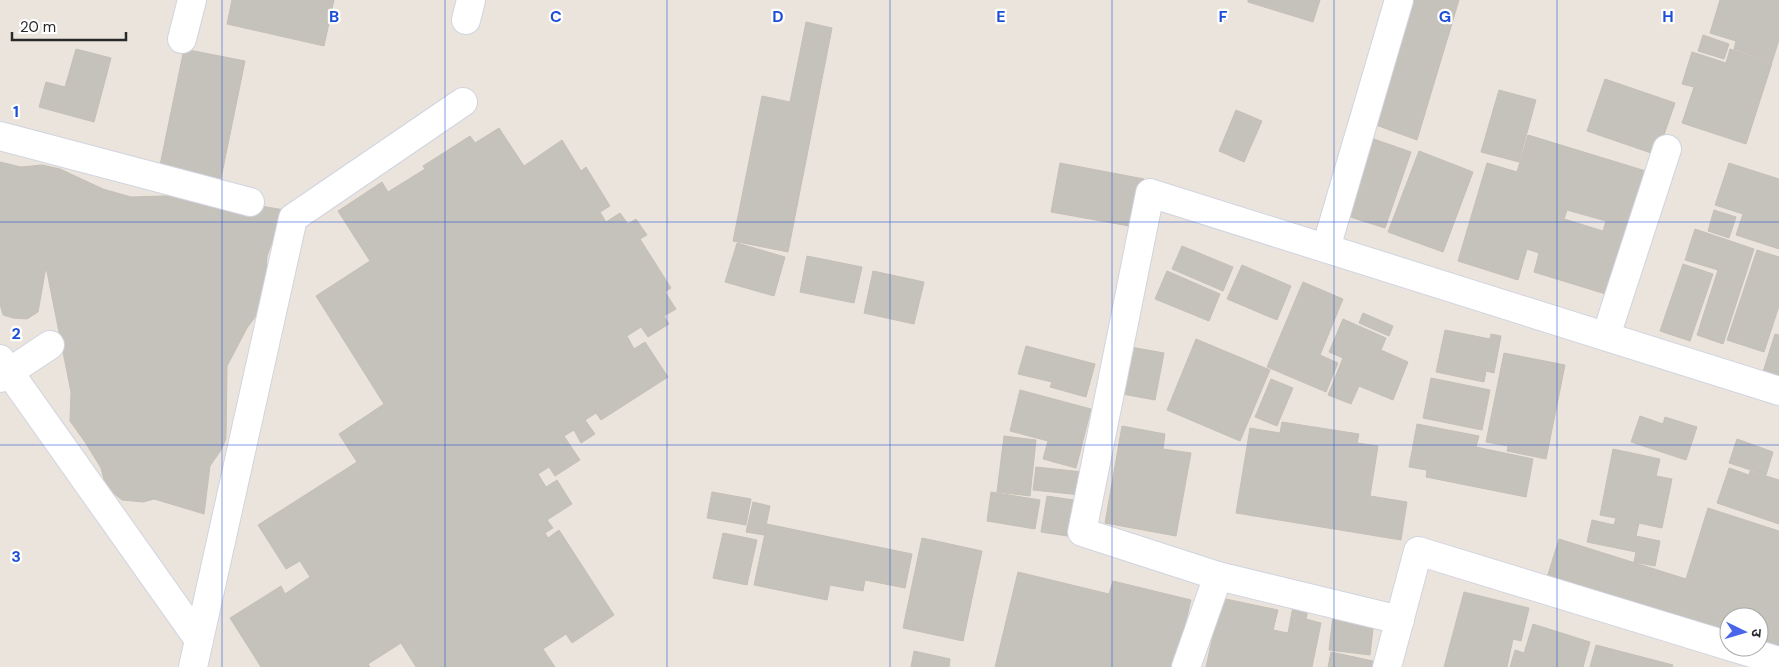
<svg xmlns="http://www.w3.org/2000/svg" width="1779" height="667" font-family="'DM Sans','Noto Sans Devanagari',sans-serif">
  <style>
    .building { fill: #c5c1bb; stroke: #c5c0b6; fill-rule: evenodd }
    .lines { fill: none; stroke-linecap: round; stroke-linejoin: round }
    .minor-casing { stroke: #d1d4e0; stroke-width: 30 }
    .minor { stroke: #fff; stroke-width: 28 }
    .grid { fill: none; stroke: #1d4ed8; stroke-width: 1; stroke-opacity: 0.55 }
    .grid-label { font-size: 16px; text-anchor: middle; font-weight: bold; fill: #1d4ed8; stroke: #fff; stroke-width: 4.5; stroke-linejoin: round; paint-order: stroke }
  </style>
  <rect width="100%" height="100%" fill="#eae4dc"/>
  <g class="building">
    <polygon points="232,0 334,0 324,46 227,24"/>
    <polygon points="1248,0 1320,0 1313,22 1248,2"/>
    <polygon points="1402,0 1459,0 1417,140 1365,121"/>
    <polygon points="1720,0 1779,0 1779,40 1772,62 1734,49 1736,41 1710,33"/>
    <polygon points="806,22 832,28 788,252 733,241 762,96 790,102"/>
    <polygon points="1703,35 1729,44 1724,59 1698,51"/>
    <polygon points="76,49 111,58 94,122 39,107 46,82 65,87"/>
    <polygon points="184,49 245,61 220,183 159,170"/>
    <polygon points="1730,49 1772,63 1746,144 1682,123 1694,87 1682,84 1692,52 1726,63"/>
    <polygon points="1605,79 1675,103 1657,155 1587,131"/>
    <polygon points="1499,90 1536,100 1519,162 1481,152"/>
    <polygon points="1236,110 1262,121 1244,162 1219,151"/>
    <polygon points="499,128 524,166 562,140 581,171 586,167 610,206 600,212 606,222 620,213 628,224 636,219 647,235 640,239 671,288 665,292 676,309 664,316 669,324 648,337 641,327 627,336 634,349 645,342 668,377 601,420 596,413 585,420 595,434 581,443 574,430 564,436 580,460 555,476 549,467 538,474 546,487 557,480 572,504 547,520 553,528 545,533 548,538 559,530 614,615 572,643 566,634 543,649 555,667 416,667 401,643 368,664 370,667 261,667 230,618 281,586 285,594 310,577 300,561 286,569 258,525 357,462 339,434 384,404 316,296 370,261 338,211 382,182 388,192 425,169 423,166 470,136 475,143"/>
    <path d="M1528,135L1649,172L1612,296L1534,272L1539,253L1527,249L1518,280L1458,261L1487,163L1517,172ZM1567,210L1606,221L1603,231L1564,219Z"/>
    <polygon points="1371,138 1411,152 1385,228 1344,215"/>
    <polygon points="1419,151 1473,172 1443,252 1388,232"/>
    <polygon points="0,162 21,167 42,165 60,169 103,189 131,197 197,195 284,210 267,256 264,305 247,328 227,366 226,439 221,450 210,466 204,514 154,499 143,502 122,500 106,487 101,468 85,442 70,421 71,392 46,267 38,312 27,319 13,318 3,315 0,304"/>
    <polygon points="1060,163 1144,179 1135,227 1051,212"/>
    <polygon points="1729,163 1779,179 1779,249 1736,235 1743,214 1715,205"/>
    <polygon points="1714,210 1736,217 1729,238 1708,231"/>
    <polygon points="1695,229 1754,249 1723,344 1697,335 1718,270 1685,260"/>
    <polygon points="737,243 785,257 774,296 725,282"/>
    <polygon points="1182,246 1233,267 1223,291 1172,269"/>
    <polygon points="1757,250 1779,257 1779,306 1764,352 1727,340"/>
    <polygon points="807,256 862,267 854,303 800,292"/>
    <polygon points="1683,264 1713,274 1690,341 1660,331"/>
    <polygon points="1242,265 1291,286 1277,320 1227,299"/>
    <polygon points="873,271 924,282 914,324 864,313"/>
    <polygon points="1167,271 1220,294 1209,321 1155,299"/>
    <polygon points="1303,282 1343,299 1320,355 1338,363 1326,392 1267,367"/>
    <polygon points="1363,313 1393,326 1389,336 1359,323"/>
    <polygon points="1343,319 1386,338 1381,350 1408,362 1393,400 1359,386 1351,404 1328,395 1343,358 1329,352"/>
    <polygon points="1445,330 1490,339 1491,334 1501,336 1494,373 1486,371 1484,382 1436,372"/>
    <polygon points="1775,334 1779,335 1779,378 1763,372"/>
    <polygon points="1196,339 1270,370 1240,441 1167,410"/>
    <polygon points="1026,346 1095,364 1086,397 1050,387 1052,382 1018,374"/>
    <polygon points="1125,346 1164,353 1155,400 1117,393"/>
    <polygon points="1504,353 1565,365 1546,459 1507,451 1508,446 1486,442"/>
    <polygon points="1431,378 1490,390 1482,430 1423,418"/>
    <polygon points="1271,379 1293,388 1277,426 1255,417"/>
    <polygon points="1020,390 1091,409 1076,468 1043,459 1048,441 1010,431"/>
    <polygon points="1640,416 1663,424 1665,417 1697,427 1686,460 1631,442"/>
    <polygon points="1282,422 1359,434 1357,443 1378,446 1370,496 1407,502 1401,540 1236,513 1250,428 1280,433"/>
    <polygon points="1417,424 1479,436 1476,447 1533,459 1526,497 1426,477 1427,470 1409,467"/>
    <polygon points="1122,426 1165,434 1163,449 1191,453 1176,536 1105,523"/>
    <polygon points="1004,436 1036,440 1030,496 997,492"/>
    <polygon points="1737,439 1773,452 1766,475 1729,463"/>
    <polygon points="1613,449 1660,459 1656,476 1672,479 1662,528 1639,523 1636,536 1660,541 1655,566 1634,562 1636,552 1587,542 1592,520 1614,525 1616,518 1600,515"/>
    <polygon points="1036,467 1083,472 1081,495 1033,490"/>
    <polygon points="1729,468 1749,475 1750,471 1779,480 1779,524 1717,503"/>
    <polygon points="712,492 751,499 746,525 707,518"/>
    <polygon points="991,492 1040,500 1035,529 987,521"/>
    <polygon points="1047,496 1080,501 1074,537 1041,532"/>
    <polygon points="753,502 770,506 764,535 746,532"/>
    <polygon points="1708,508 1779,531 1779,658 1759,647 1759,617 1729,617 1729,643 1545,584 1559,539 1686,579"/>
    <polygon points="767,524 912,554 905,588 865,580 863,591 830,585 827,600 754,585"/>
    <polygon points="723,533 757,540 747,585 713,578"/>
    <polygon points="922,538 982,551 963,641 903,628"/>
    <polygon points="1018,572 1109,594 1113,581 1191,600 1175,667 995,667"/>
    <polygon points="1464,592 1529,608 1521,641 1513,639 1507,667 1444,667"/>
    <polygon points="1221,598 1278,610 1273,630 1288,633 1294,601 1309,605 1306,619 1321,623 1312,667 1206,667"/>
    <polygon points="1333,615 1374,620 1370,655 1329,650"/>
    <polygon points="1533,624 1590,642 1583,667 1510,667 1515,650 1524,653"/>
    <polygon points="1596,645 1673,665 1672,667 1590,667"/>
    <polygon points="914,651 950,659 949,667 911,667"/>
    <polygon points="1331,652 1373,661 1372,667 1328,667"/>
  </g>
  <g class="lines">
    <g class="minor-casing">
      <g id="minor">
        <polyline points="466,20 471,0"/>
        <polyline points="182,39 192,0"/>
        <polyline points="0,136 250,202"/>
        <polyline points="1326,248 1399,0"/>
        <polyline points="1606,336 1667,149"/>
        <polyline points="0,359 199,640"/>
        <polyline points="0,378 50,345"/>
        <polyline points="1400,620 1218,576 1082,532 1150,193 1779,391"/>
        <polyline points="1732,647 1779,661"/>
        <polyline points="193,667 293,218 463,102"/>
        <polyline points="1186,667 1218,576"/>
        <polyline points="1387,667 1418,551 1729,646"/>
      </g>
    </g>
    <use href="#minor" class="minor"/>
  </g>
  <path class="grid" d="M222,0V667M445,0V667M667,0V667M890,0V667M1112,0V667M1334,0V667M1557,0V667M0,222H1779M0,445H1779"/>
  <g class="grid-label">
    <text x="334" y="22">B</text>
    <text x="556" y="22">C</text>
    <text x="778" y="22">D</text>
    <text x="1001" y="22">E</text>
    <text x="1223" y="22">F</text>
    <text x="1445" y="22">G</text>
    <text x="1668" y="22">H</text>
    <text x="16" y="117">1</text>
    <text x="16" y="339">2</text>
    <text x="16" y="562">3</text>
  </g>
  <g transform="translate(1744 632) rotate(95)"><circle r="24" fill="#ffffff" stroke="#a9a9a9"/>
  <path d="M0-4L9 19L0 12L-9 19Z" fill="#4965e9"/>
  <text y="-8" font-size="14" font-weight="bold" text-anchor="middle" fill="#292929">उ</text>
  </g>
  <path d="M12 32v8h114v-8" fill="none" stroke="#292929" stroke-width="2.5"/>
  <text x="20" y="32" font-size="15" fill="#292929" stroke="#ffffff" stroke-width="4" paint-order="stroke">20 m</text>
</svg>
